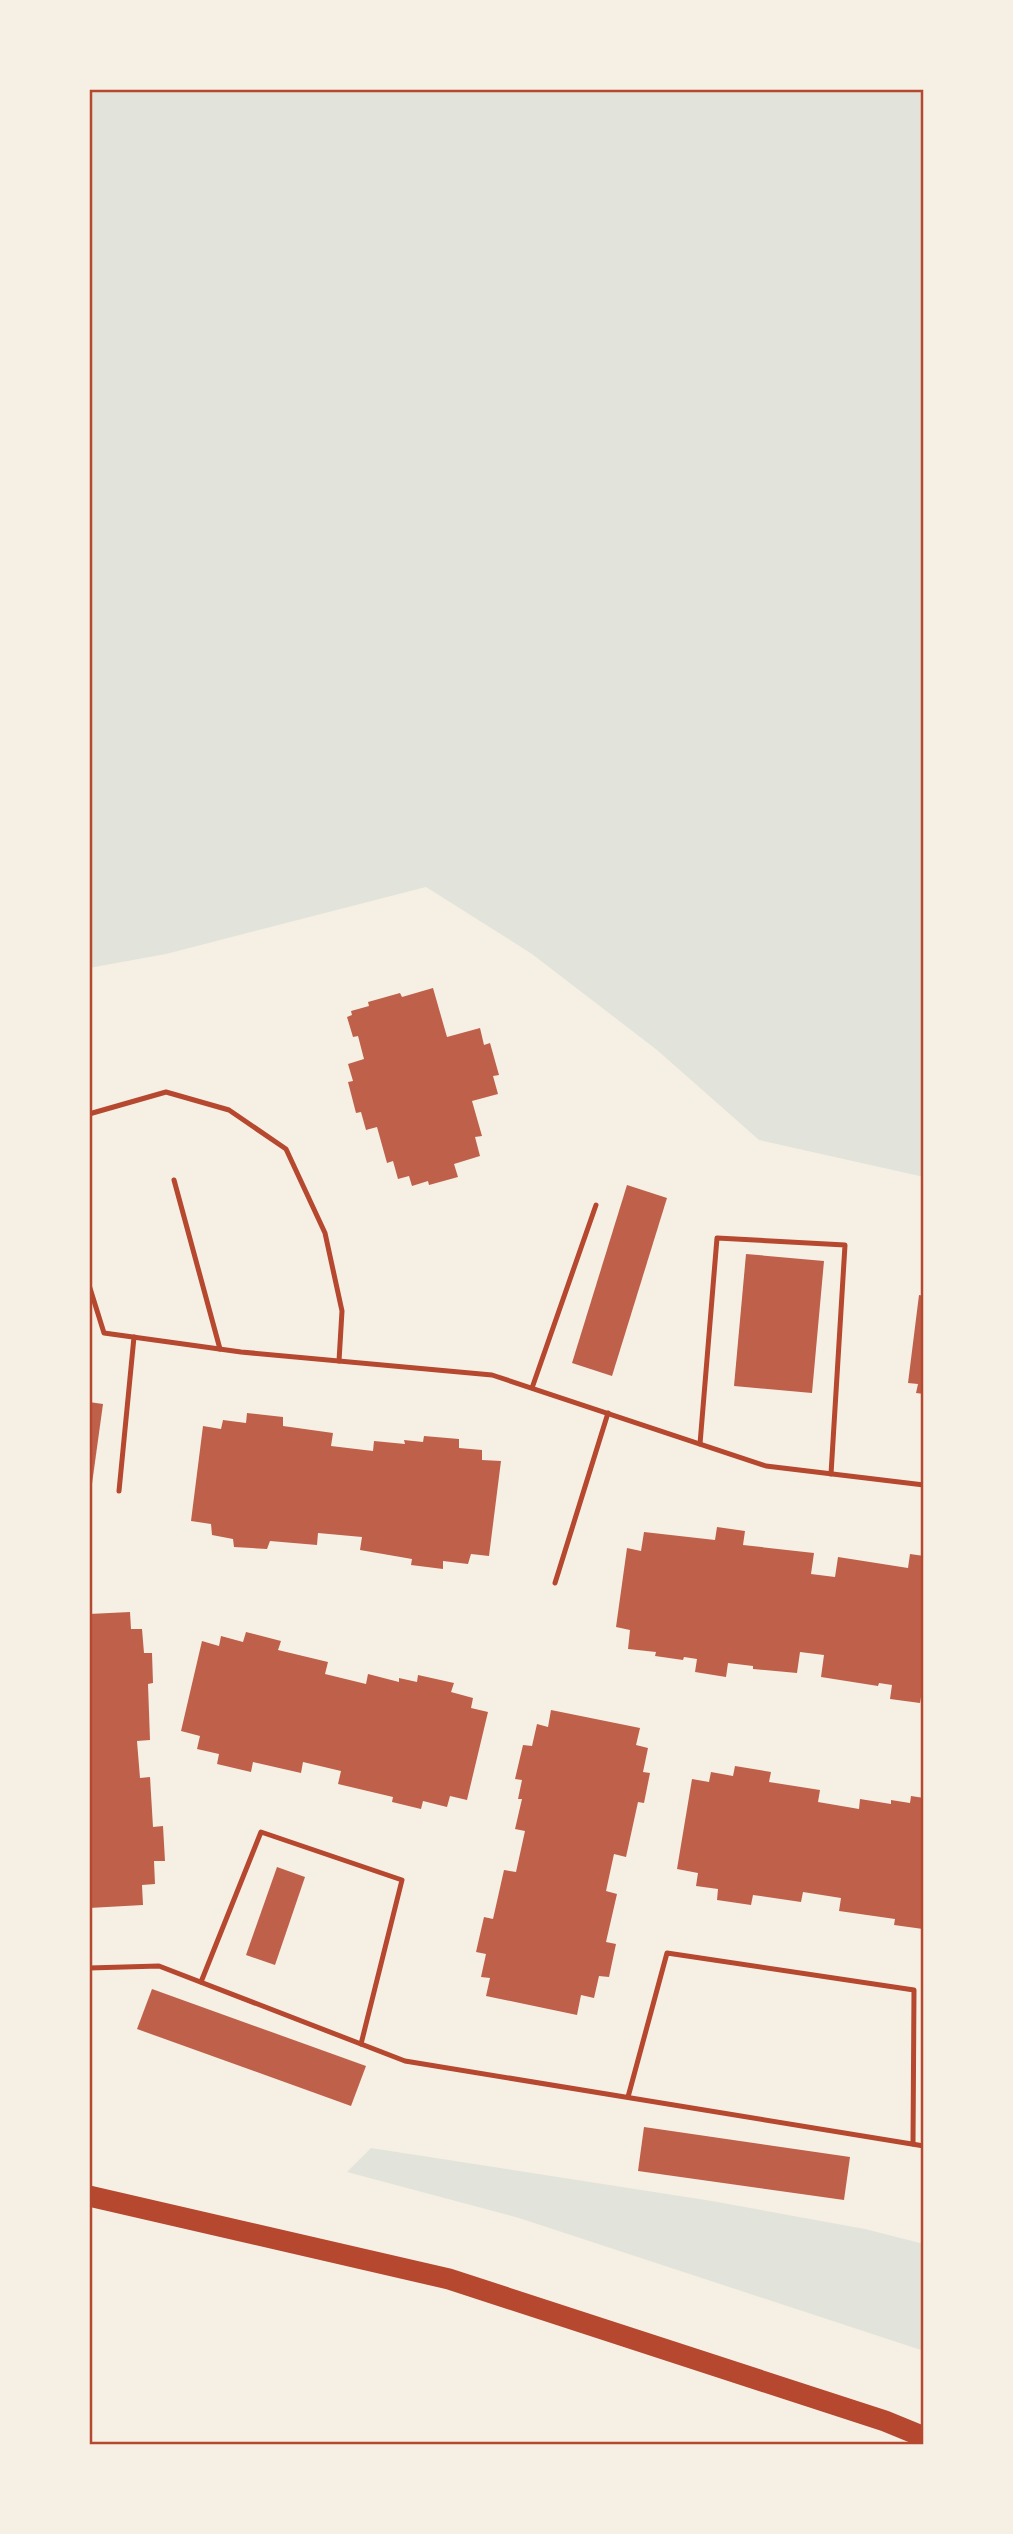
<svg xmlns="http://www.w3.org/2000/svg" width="1013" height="2534" font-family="'Roboto Serif',serif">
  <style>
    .green { fill: #e2e4dc }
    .building { fill: #bf614a }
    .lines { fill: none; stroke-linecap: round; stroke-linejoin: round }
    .service { stroke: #b5482f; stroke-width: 5 }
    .motorway { stroke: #b5482f; stroke-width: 21 }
    .neatline { fill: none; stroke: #b5482f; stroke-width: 2.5 }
  </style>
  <rect width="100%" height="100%" fill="#f6efe4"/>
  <g class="green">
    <polygon points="89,89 924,89 924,1177 759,1140 657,1050 532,954 426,887 166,954 89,968"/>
    <polygon points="371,2148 712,2201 865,2229 924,2244 924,2351 519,2218 347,2172"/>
  </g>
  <g class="building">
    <polygon points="433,988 447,1037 480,1028 484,1045 490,1043 499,1075 493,1076 498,1094 472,1101 482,1136 475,1137 480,1156 454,1164 458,1177 429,1185 428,1181 412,1186 409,1176 398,1179 393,1161 387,1163 377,1127 366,1130 361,1112 356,1113 348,1082 353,1081 348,1064 364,1059 358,1036 353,1037 347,1017 352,1015 351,1011 369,1006 368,1002 400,993 402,997"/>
    <polygon points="627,1185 667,1198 612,1376 572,1363"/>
    <polygon points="746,1254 824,1261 812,1393 734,1386"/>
    <polygon points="919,1295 924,1296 924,1394 916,1393 918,1384 908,1383"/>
    <polygon points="89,1402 103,1404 91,1491 89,1491"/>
    <polygon points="247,1413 283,1417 283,1426 333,1433 331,1446 373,1451 374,1441 405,1444 404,1440 423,1442 424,1436 459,1439 459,1448 482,1450 482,1460 501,1461 489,1556 471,1554 468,1564 443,1561 443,1569 411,1565 412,1559 360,1550 362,1537 318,1533 317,1545 270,1541 267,1549 234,1547 233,1539 212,1535 211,1524 191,1521 203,1426 221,1429 223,1420 246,1423"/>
    <polygon points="717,1527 745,1531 743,1545 814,1553 811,1574 835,1577 838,1557 908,1568 910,1554 924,1556 924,1691 922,1691 920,1703 890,1699 892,1685 879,1683 878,1686 821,1677 824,1655 800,1652 797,1673 753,1669 753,1666 728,1663 726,1677 695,1672 697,1659 684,1657 683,1660 655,1656 656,1652 628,1649 630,1630 616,1627 627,1548 641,1551 644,1532 715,1540"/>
    <polygon points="130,1612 131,1629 142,1629 144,1653 152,1653 153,1683 148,1684 150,1740 137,1741 140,1778 150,1777 153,1827 163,1826 165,1861 154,1861 155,1884 142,1885 143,1905 89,1908 89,1614"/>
    <polygon points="246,1632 281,1641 278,1650 328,1662 325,1674 366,1684 368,1674 399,1682 399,1678 417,1682 418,1675 454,1683 451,1692 473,1698 471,1708 488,1712 467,1800 450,1796 447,1807 423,1801 421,1809 392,1802 393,1797 338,1784 341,1771 303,1762 301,1773 253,1762 251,1772 217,1764 219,1754 197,1749 200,1736 181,1731 202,1641 219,1646 221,1636 243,1642"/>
    <polygon points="551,1710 640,1728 636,1745 648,1748 643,1772 650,1773 644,1803 638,1802 626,1857 614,1854 606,1891 617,1894 606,1942 616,1944 609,1977 599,1976 594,1998 581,1995 577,2015 486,1996 490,1978 481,1977 486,1954 476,1952 484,1917 493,1919 504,1870 516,1872 525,1831 515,1829 522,1799 518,1799 522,1780 515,1779 523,1745 532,1746 537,1724 548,1727"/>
    <polygon points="735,1766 771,1772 769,1782 820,1790 818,1802 859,1809 860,1799 891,1804 891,1800 910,1803 911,1796 924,1798 923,1929 894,1925 895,1919 839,1911 841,1898 803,1892 801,1902 753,1895 751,1905 717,1900 718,1889 696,1886 698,1873 677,1869 692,1779 709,1782 711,1772 733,1776"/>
    <polygon points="277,1867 305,1877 275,1965 246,1955"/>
    <polygon points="152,1989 366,2066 351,2106 137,2029"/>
    <polygon points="644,2127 850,2157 844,2200 638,2171"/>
  </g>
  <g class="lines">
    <g class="service">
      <polyline points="89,1114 166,1092 229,1110 286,1149 325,1233 342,1311 339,1361"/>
      <polyline points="174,1180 220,1349"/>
      <polyline points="89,1285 104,1333 241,1352 492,1375 766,1466 924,1485"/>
      <polyline points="532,1388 596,1205"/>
      <polyline points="700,1444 717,1238 845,1245 831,1474"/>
      <polyline points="119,1491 134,1337"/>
      <polyline points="555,1583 608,1413"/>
      <polyline points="89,1968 159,1966 405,2061 924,2146"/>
      <polyline points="201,1982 261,1832 402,1880 361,2044"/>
      <polyline points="628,2097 667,1953 914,1990 913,2144"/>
    </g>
    <polyline class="motorway" points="89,2196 449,2279 885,2421 924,2437"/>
  </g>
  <rect width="1013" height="2534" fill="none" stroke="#f6efe4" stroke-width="182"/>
  <rect x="91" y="91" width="831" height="2352" class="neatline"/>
</svg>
